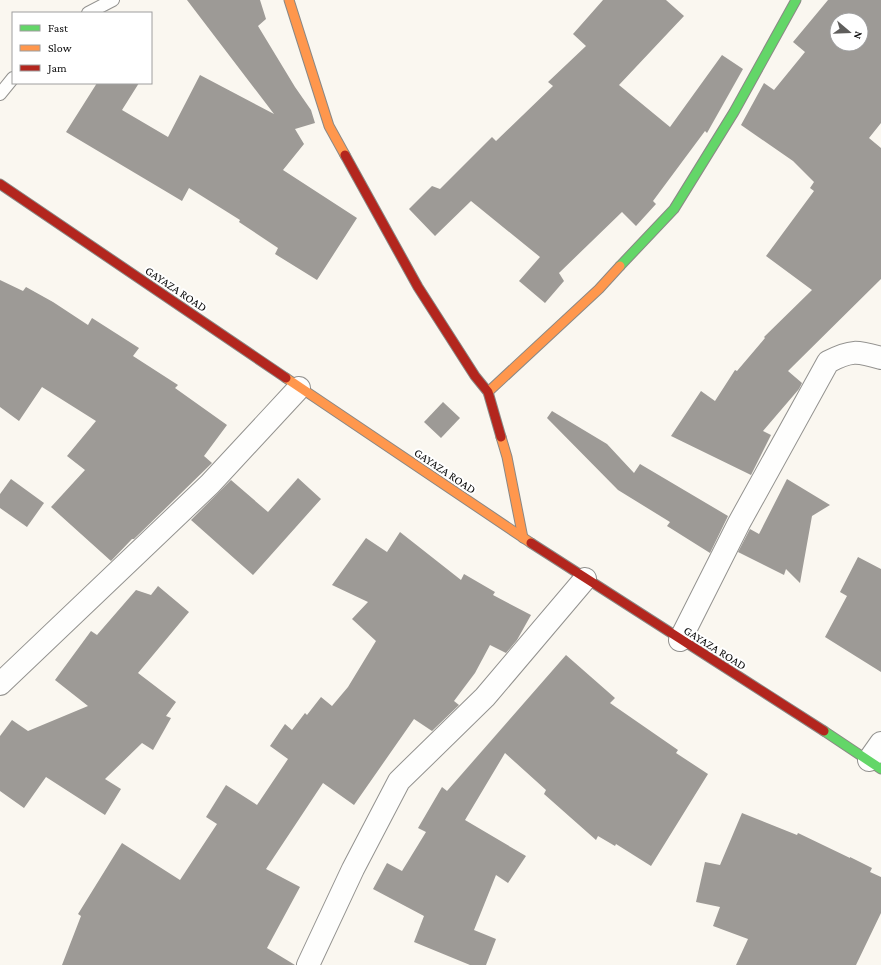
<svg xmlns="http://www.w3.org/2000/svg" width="881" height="965" font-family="'Crimson Pro',serif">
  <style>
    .building { fill: #9d9a96; fill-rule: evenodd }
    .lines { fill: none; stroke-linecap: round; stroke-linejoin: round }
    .lane-casing { stroke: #93928f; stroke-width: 14 }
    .street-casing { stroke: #93928f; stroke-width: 24 }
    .fast-casing { stroke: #8a8885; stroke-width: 11 }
    .slow-casing { stroke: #8a8885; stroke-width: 11 }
    .jam-casing { stroke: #8a8885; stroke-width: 11 }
    .lane { stroke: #fefefd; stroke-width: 12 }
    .street { stroke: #fefefd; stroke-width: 22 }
    .fast { stroke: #63d668; stroke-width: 9 }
    .slow { stroke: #ff974d; stroke-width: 9 }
    .jam { stroke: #b3261e; stroke-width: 9 }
    .labels { text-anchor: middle; stroke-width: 4; stroke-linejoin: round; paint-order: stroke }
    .street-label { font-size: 12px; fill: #0c0c0c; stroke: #fff }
  </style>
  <rect width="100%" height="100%" fill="#faf7f0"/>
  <g class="building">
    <polygon points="187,0 260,0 266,19 258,26 295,87 311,110 315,123 295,129 304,144 283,170 357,218 317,280 275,254 278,248 239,222 240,220 189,188 182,201 66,132 97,83 139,83 122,110 168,137 200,75 274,114"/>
    <polygon points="603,0 666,0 684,16 619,85 670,127 722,55 743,69 707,133 705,131 653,201 656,204 636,226 622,212 559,273 564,281 545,303 519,281 540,257 471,201 435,236 409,209 432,186 440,189 492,137 496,141 553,86 548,82 586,46 573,34"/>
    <path d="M828,0H881V123L869,138L881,148V279L788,371L802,383L799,389L763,431L771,435L751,475L671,436L701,391L715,401L735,370L737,371L765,338L764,337L812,290L766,256L814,191L810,188L814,182L793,161L741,125L764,83L774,90L805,52L793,42ZM837,20H861V44H837Z"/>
    <polygon points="0,280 23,291 26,287 53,302 88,325 92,318 139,348 133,356 178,385 175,388 227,425 204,456 212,463 134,539 132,539 111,561 51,507 85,470 67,456 96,421 42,387 19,421 0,407"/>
    <polygon points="443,402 460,418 441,438 424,422"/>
    <polygon points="552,411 607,444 634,473 640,464 728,516 710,553 667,526 670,522 618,490 547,418"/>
    <polygon points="298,478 321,499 253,575 191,520 231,480 268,512"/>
    <polygon points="11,479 44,503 27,527 0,508 0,494"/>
    <polygon points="787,479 830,505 812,516 800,583 786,569 784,575 738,552 750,529 759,534"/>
    <polygon points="400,532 461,580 464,574 495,592 493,595 531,615 517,640 506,653 490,645 475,673 454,701 459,705 432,731 414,719 354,805 323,783 266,869 300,887 267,948 295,965 62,965 81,916 78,914 122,843 180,880 217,824 206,817 226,785 257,805 288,759 270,746 285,724 292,730 305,713 307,715 321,697 332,706 348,687 376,641 352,619 368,602 332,585 366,538 387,552"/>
    <polygon points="858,557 881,569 881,672 825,637 847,596 840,592"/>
    <polygon points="158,586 189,612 138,673 176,702 166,716 171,718 153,750 142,743 105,779 121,789 105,815 46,777 24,808 0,791 0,736 12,720 28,731 88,706 55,680 91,631 97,635 136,590 151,595"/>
    <polygon points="566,655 615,698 610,703 678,750 676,753 708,774 651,866 616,844 615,846 598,836 596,840 544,794 546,790 505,753 465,820 526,856 508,883 496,875 474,930 496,939 486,965 470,965 414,942 424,916 373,889 387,863 402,871 426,832 418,828 442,787 447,791"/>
    <polygon points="742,813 797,835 798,833 850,858 850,857 872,868 870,872 881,877 881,913 856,965 736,965 748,939 713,926 720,907 696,902 705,862 720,865"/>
  </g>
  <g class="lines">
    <g class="lane-casing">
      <g id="lane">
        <polyline points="88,13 113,0"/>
        <polyline points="0,94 13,78"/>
      </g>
    </g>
    <g class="street-casing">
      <g id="street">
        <path d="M680,640L739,523L828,362C851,350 857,351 881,358"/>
        <polyline points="0,684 210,484 299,388"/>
        <polyline points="869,760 881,743"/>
        <polyline points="308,965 353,869 399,781 485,697 585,579"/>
      </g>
    </g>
    <g class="fast-casing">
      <g id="fast">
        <polyline points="620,266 674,209 734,112 796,0"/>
        <polyline points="824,731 881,769"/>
      </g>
    </g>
    <g class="slow-casing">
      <g id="slow">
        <polyline points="289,0 329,126 345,155"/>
        <polyline points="286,378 531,543"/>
        <polyline points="488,392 599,289 620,266"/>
        <polyline points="501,437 507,457 523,538"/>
      </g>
    </g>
    <g class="jam-casing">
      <g id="jam">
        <polyline points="345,155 418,287 475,376 488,392 501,437"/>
        <polyline points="0,184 286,378"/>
        <polyline points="531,543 824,731"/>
      </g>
    </g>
    <use href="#lane" class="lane"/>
    <use href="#street" class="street"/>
    <use href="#fast" class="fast"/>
    <use href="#slow" class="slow"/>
    <use href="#jam" class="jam"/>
  </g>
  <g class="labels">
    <g class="street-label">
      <text transform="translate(176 289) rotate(34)" y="4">GAYAZA ROAD</text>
      <text transform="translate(445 471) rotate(34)" y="4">GAYAZA ROAD</text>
      <text transform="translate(715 648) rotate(32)" y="4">GAYAZA ROAD</text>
    </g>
  </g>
  <rect x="12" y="12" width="140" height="72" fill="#ffffff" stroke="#9e9e9e"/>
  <rect x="20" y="25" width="20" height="6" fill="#63d668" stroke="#9e9e9e"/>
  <text x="48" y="32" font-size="12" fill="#0c0c0c">Fast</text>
  <rect x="20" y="45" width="20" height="6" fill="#ff974d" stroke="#9e9e9e"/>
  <text x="48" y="52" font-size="12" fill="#0c0c0c">Slow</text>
  <rect x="20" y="65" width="20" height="6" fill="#b3261e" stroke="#9e9e9e"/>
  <text x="48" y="72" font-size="12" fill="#0c0c0c">Jam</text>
  <g transform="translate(849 32) rotate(109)"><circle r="19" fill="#ffffff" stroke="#9e9e9e"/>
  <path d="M0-3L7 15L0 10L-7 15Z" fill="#5f5e5c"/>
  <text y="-6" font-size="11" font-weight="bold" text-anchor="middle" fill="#0c0c0c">N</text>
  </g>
</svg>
